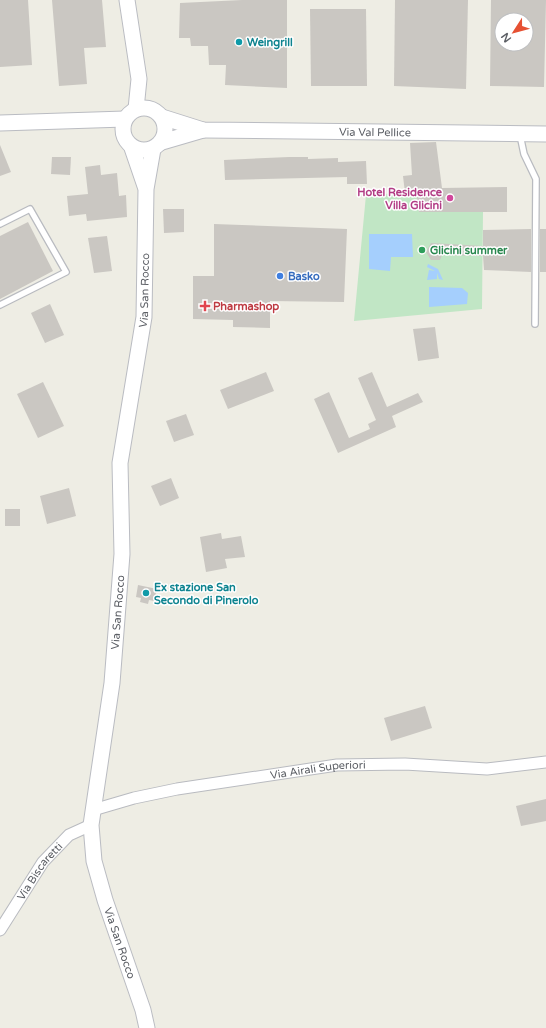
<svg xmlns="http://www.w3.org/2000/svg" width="546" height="1028" font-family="'Varela Round',sans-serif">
<rect width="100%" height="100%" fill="#eeede4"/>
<polygon fill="#c1e6c5" points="416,192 419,212 483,212 482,309 354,321 366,195"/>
<g fill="#a5cffd">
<polygon points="369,234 412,234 413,257 391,257 390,271 369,269"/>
<polygon points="428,264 438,269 443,280 439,279 437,273 437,279 427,280 429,270 435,271 427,267"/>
<polygon points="429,287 462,288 468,293 467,304 429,307"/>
</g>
<g fill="#cac7c2" fill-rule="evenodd">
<polygon points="0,0 28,0 32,65 0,67"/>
<polygon points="52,0 102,0 106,47 84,48 87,84 59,86"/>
<polygon points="242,0 287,0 287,88 225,85 226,65 209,65 208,46 191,46 190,38 179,38 180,3"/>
<polygon points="395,0 468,0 466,89 394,86"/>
<path d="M 491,0 L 546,0 L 544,87 L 490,86 ZM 502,20 L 526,20 L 526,44 L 502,44 Z"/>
<polygon points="310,9 366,9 367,86 311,86"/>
<polygon points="436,142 442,188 507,187 507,212 419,212 416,192 405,193 403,176 412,175 410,143"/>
<polygon points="0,145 11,172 0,176"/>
<polygon points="52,157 71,157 70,175 51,174"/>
<polygon points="289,157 308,157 308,159 338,158 338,162 366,161 367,184 347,184 347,177 225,180 224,160"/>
<polygon points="100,165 101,175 117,173 119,196 126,195 127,217 87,221 86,214 69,216 67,196 88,194 85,167"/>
<polygon points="163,209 184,209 184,232 164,233"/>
<polygon points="28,222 53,271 0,299 0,236"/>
<polygon points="214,224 347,229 344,302 270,301 270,328 233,327 233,320 193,319 193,276 214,276"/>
<polygon points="531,229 531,272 484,270 483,256 442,255 440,260 431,260 426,252 431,243 483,246 483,230"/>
<rect x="540" y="229" width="6" height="43"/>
<polygon points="107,236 112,271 94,273 88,238"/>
<polygon points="50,304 64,335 45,343 31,313"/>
<polygon points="435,327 439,358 418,361 413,329"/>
<polygon points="266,372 274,391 228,409 220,390"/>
<polygon points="372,372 387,407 418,393 423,402 392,416 396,427 338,453 314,399 329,392 349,438 370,429 368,424 376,420 358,378"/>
<polygon points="43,382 64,426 38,438 17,394"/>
<polygon points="186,414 194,435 174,442 166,421"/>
<polygon points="171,478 179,498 160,506 151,486"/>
<polygon points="69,488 76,516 47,524 40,496"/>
<rect x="5" y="509" width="15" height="17"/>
<polygon points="221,533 222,539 241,536 245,557 225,559 227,568 206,572 200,537"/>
<polygon points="138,585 157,589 154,601 149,600 148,604 140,602 141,598 136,597"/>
<polygon points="425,706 432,728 391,741 384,718"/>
<polygon points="546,799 546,821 521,826 516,806"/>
</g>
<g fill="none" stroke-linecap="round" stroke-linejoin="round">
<g stroke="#b9bbc0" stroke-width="8">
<g id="lane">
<polyline points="520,135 524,154 536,179 535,324"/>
<polyline points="0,224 30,209 66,272 0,305"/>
</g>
</g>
<g stroke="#b9bbc0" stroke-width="13">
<g id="street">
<path id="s1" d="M 93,810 L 134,798 L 177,789 L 337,765 L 405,764 L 487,769 L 546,762"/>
<path id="s2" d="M 0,930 L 43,862 L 69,835 L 91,825"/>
</g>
</g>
<g stroke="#babcc2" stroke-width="17">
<g id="secondary">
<polyline points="127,0 139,79 136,109"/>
<circle cx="144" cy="129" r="21"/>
<path id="s3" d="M 162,117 L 203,130 L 546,134"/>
<polyline points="0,123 125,119"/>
<polyline points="162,142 203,130"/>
<polyline points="132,148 145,186"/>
<path id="s4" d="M 147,1028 L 143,1010 L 105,900 L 94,861 L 91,825 L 112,683 L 122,554 L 120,463 L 144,317 L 146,189 L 153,149"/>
</g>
</g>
<use href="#lane" stroke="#fff" stroke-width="5.5"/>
<use href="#street" stroke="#fff" stroke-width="11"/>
<use href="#secondary" stroke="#fff" stroke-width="15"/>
</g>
<g fill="#0f9aa8" stroke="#fff" stroke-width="1.5">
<circle cx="239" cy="42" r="4"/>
<circle cx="146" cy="593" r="4"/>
</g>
<circle fill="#d1479c" stroke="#fff" stroke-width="1.5" cx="450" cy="198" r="4"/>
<circle fill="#2e9e5b" stroke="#fff" stroke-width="1.5" cx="422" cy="250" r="4"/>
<circle fill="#3f7fe0" stroke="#fff" stroke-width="1.5" cx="280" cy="276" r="4"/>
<path fill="#e0444e" stroke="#fff" stroke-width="1.5" d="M203 300h4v4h4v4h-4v4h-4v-4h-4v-4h4z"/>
<g text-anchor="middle" stroke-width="3" stroke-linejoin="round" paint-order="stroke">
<g font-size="11" font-weight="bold" fill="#0d838f" stroke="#fff" text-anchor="start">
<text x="247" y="46">Weingrill</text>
<text x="154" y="591">Ex stazione San<tspan x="154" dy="13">Secondo di Pinerolo</tspan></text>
</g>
<g font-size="11" fill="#5c5f65" stroke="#fff">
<text dy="4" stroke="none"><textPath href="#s3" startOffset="215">Via Val Pellice</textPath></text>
<text dy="4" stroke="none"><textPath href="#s4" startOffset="750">Via San Rocco</textPath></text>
<text dy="4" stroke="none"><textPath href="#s4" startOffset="426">Via San Rocco</textPath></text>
<text dy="4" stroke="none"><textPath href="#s1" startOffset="229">Via Airali Superiori</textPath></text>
<text dy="4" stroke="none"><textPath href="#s2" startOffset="71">Via Biscaretti</textPath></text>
<text transform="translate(120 943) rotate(71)" y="4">Via San Rocco</text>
</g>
<g font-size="11" font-weight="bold" fill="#b23c85" stroke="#fff" text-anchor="end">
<text x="442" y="196">Hotel Residence<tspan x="442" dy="13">Villa Glicini</tspan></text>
</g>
<g font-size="11" font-weight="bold" fill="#27864d" stroke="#fff" text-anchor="start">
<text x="430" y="254">Glicini summer</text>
</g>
<g font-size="11" font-weight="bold" fill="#366cbe" stroke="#fff" text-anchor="start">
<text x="288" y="280">Basko</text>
</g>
<g font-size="11" font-weight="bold" fill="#be3a42" stroke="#fff" text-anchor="start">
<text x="213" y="310">Pharmashop</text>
</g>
</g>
<g transform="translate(514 32) rotate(234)"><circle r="19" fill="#ffffff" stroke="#bebfc1"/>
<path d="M0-3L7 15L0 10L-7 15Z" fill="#e65133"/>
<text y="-6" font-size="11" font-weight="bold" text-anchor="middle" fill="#5c5f65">N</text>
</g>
</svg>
